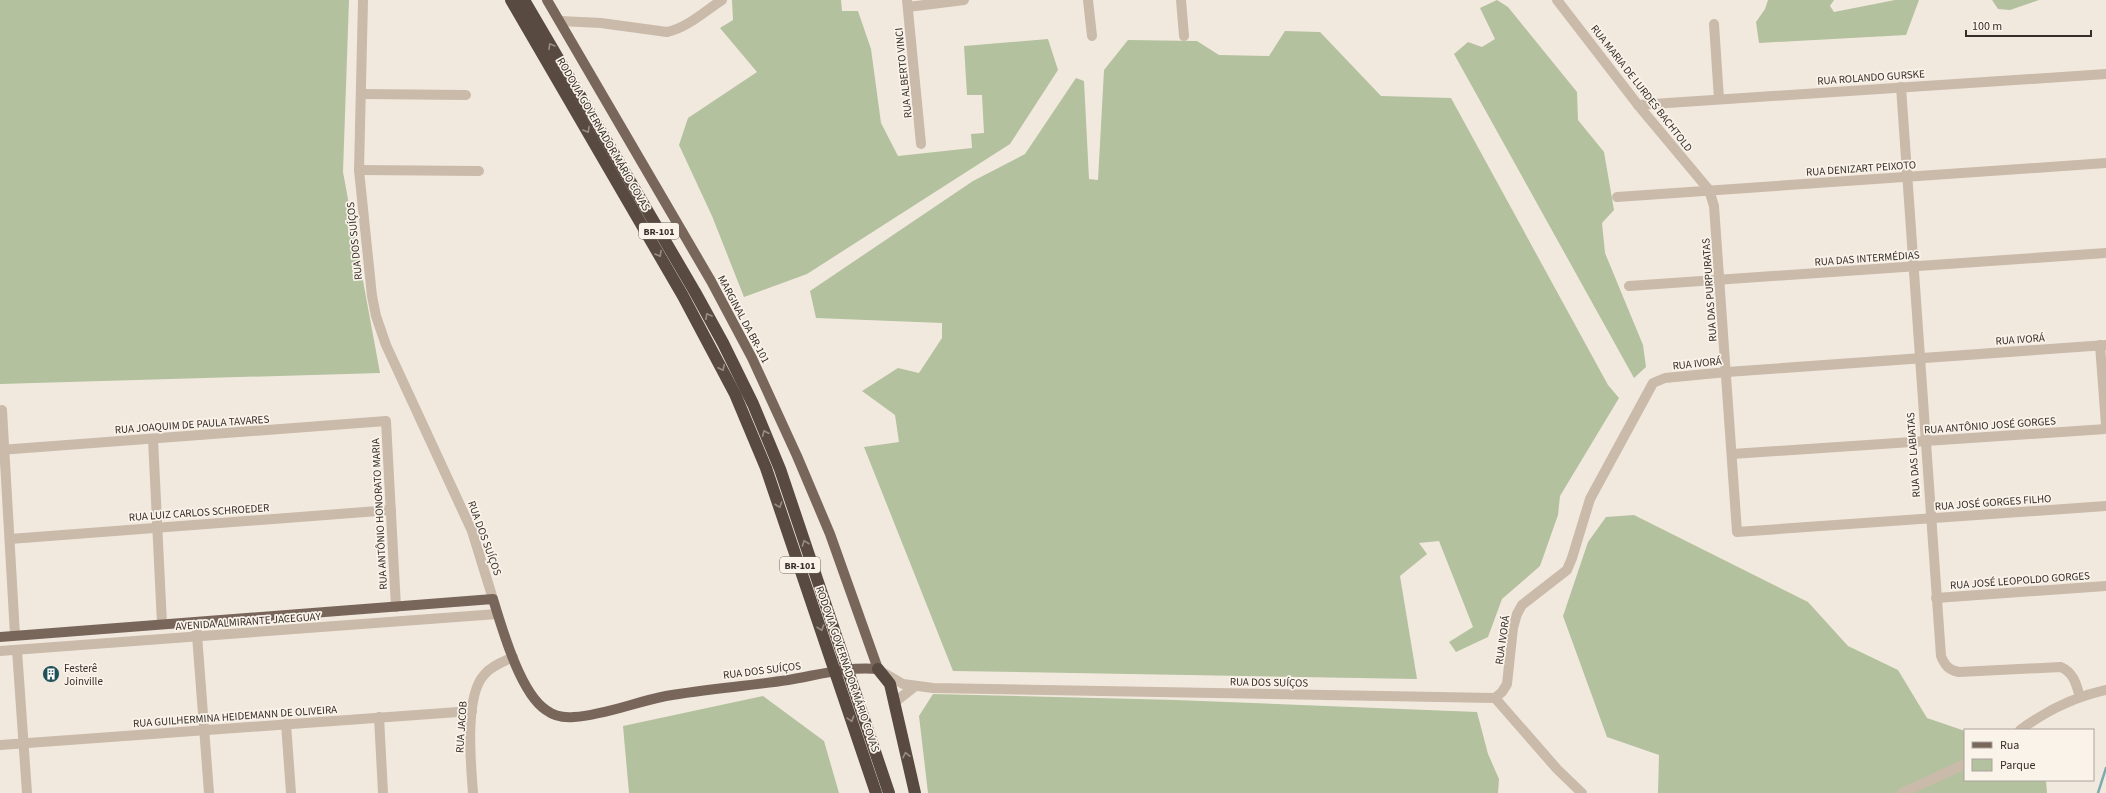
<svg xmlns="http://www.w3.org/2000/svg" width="2106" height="793" font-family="'Source Sans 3',sans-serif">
<rect width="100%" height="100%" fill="#f2e9de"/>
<g fill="#b3c19e">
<polygon points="0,0 349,0 343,172 380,373 0,384"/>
<polygon points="732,0 841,0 842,11 858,11 871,49 881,123 898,156 972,148 971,134 984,133 982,95 967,95 964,46 1048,39 1058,70 1010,144 807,274 744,297 712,216 679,145 688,118 757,72 720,28 733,20"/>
<polygon points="1497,0 1508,7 1577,92 1578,120 1604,152 1614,210 1602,223 1605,253 1643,345 1646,367 1634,378 1454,54 1468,42 1482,47 1495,39 1480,8"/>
<polygon points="1768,0 1834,0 1830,6 1834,12 1895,0 1919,0 1906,35 1759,43 1756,22 1765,9"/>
<polygon points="1992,0 2039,0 2010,10 1998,9"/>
<polygon points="1285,31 1320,32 1381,96 1451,98 1608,385 1619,398 1560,496 1558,515 1540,566 1502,599 1488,637 1456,652 1449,642 1473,627 1439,541 1419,543 1427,554 1400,576 1417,679 953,671 864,447 899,442 895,415 862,391 898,368 919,373 942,338 942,323 816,318 810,291 973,181 1025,154 1076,78 1084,81 1089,179 1098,180 1104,70 1128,40 1197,41 1219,55 1269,56"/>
<polygon points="1634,515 1808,602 1848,646 1898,670 1927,718 1965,731 1965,780 2046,780 2047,793 1658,793 1659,755 1607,737 1563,616 1588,542 1606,517"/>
<polygon points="933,694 1176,700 1477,712 1488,754 1499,779 1498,793 928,793 919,716"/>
<polygon points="763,696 824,741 839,793 629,793 623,726"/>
</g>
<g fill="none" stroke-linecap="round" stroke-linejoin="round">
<polyline stroke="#7daaae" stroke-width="2.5" points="2098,793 2106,768"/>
<g stroke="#cabaaa" stroke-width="10">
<polyline points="363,0 359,170 372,296 376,316 386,345 472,531 493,599"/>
<polyline points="907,0 921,144"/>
<polyline points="1088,0 1092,36"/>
<polyline points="1181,0 1184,36"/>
<polyline points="1557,0 1638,105 1709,190 1714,206 1737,532 2106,506"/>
<polyline points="908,7 964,0"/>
<path d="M 560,21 L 601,23 L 667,32 C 687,28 705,11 722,0"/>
<polyline points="1714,24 1719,99"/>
<path d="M 1901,87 L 1941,656 C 1945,666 1949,670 1959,672 L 2061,667 C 2074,673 2076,684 2080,697"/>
<polyline points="362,94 466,95"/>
<polyline points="1638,105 2106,74"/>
<polyline points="359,170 479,171"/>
<polyline points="1617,197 2106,163"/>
<polyline points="1629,286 2106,253"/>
<polyline points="2100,345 2106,425"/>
<polyline points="2,410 15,635"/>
<polyline points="153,439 162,624"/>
<polyline points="0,450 386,421 396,607"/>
<polyline points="1732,454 2106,429"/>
<polyline points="10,539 391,510"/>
<polyline points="1936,598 2106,586"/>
<polyline points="196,622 209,793"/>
<polyline points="17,650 27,793"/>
<polyline points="0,651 497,614"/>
<polyline points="884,673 903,684 933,688 1495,698 1557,769 1582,793"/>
<polyline points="1495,698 1502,692 1507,684 1513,628 1517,614 1522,605 1567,570 1572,558 1590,499 1653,383 1665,378 1727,372 2106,345"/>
<polyline points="895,702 914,687"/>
<polyline points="379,717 383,793"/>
<polyline points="286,724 291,793"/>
<path d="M 2020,730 C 2046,711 2074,697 2106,690"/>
<polyline points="0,745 472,711"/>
<path d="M 473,793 C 471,765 464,697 484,675 C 491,666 503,662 513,657"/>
<polyline points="1902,793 1965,764"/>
</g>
<path stroke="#79665b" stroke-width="10" d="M 0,637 L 493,599 C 502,628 520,693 546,710 C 554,716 564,718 574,717 C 605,715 635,702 666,696 C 706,689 748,686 788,680 C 818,675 848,666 878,669 L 830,534 L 797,456 L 752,358 L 711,281 L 547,0"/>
<g stroke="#584941" stroke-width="12">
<polyline points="511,0 683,296 735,394 766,468 876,793"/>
<polyline points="524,0 695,292 723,343 753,404 780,469 889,793"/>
<polyline points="878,669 890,684 915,793"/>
</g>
</g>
<defs><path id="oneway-chevron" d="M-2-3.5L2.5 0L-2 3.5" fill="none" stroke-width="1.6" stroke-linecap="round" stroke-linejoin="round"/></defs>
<g stroke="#988d85">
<use href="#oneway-chevron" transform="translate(551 46) rotate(-120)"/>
<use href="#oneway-chevron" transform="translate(587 130) rotate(60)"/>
<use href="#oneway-chevron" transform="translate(659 254) rotate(60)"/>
<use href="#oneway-chevron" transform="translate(708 316) rotate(-119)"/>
<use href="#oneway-chevron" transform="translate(722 368) rotate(64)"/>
<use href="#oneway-chevron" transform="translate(765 433) rotate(-113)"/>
<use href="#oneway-chevron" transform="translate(779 505) rotate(71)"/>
<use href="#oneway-chevron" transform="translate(805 543) rotate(-109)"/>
<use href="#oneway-chevron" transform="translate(821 628) rotate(71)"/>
<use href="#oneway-chevron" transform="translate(851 719) rotate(72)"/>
<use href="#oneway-chevron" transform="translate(906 755) rotate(-102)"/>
</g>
<defs>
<g id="building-disc" transform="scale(0.9)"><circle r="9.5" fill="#205158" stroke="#f9f3ea"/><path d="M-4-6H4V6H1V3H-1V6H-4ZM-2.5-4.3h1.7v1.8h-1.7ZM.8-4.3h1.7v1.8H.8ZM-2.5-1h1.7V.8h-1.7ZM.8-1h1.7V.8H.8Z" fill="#fff"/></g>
</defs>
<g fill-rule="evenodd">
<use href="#building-disc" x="51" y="674"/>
</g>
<g text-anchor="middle" stroke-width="3.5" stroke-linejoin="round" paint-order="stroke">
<g fill="#f9f3ea" stroke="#716963" stroke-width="1">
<rect x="639" y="223" width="40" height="16" rx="3"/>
<rect x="780" y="557" width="40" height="16" rx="3"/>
</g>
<g font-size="10" font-weight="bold" fill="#372e29">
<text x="659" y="235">BR-101</text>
<text x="800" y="569">BR-101</text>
</g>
<g font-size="11" fill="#372e29" stroke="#f9f3ea">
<text transform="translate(903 73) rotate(-96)" y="4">RUA ALBERTO VINCI</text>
<text transform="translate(1871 77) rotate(-4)" y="4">RUA ROLANDO GURSKE</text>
<text transform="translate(1642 88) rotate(52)" y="4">RUA MARIA DE LURDES BACHTOLD</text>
<text transform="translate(604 134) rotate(60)" y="4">RODOVIA GOVERNADOR MÁRIO COVAS</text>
<text transform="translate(1861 168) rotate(-4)" y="4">RUA DENIZART PEIXOTO</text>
<text transform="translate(354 241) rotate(-96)" y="4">RUA DOS SUÍÇOS</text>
<text transform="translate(1867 258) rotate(-4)" y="4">RUA DAS INTERMÉDIAS</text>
<text transform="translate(1709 290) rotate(-94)" y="4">RUA DAS PURPURATAS</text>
<text transform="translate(744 319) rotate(62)" y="4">MARGINAL DA BR-101</text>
<text transform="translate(2020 339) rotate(-4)" y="4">RUA IVORÁ</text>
<text transform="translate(1697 363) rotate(-6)" y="4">RUA IVORÁ</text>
<text transform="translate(192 424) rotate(-4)" y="4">RUA JOAQUIM DE PAULA TAVARES</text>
<text transform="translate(1990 425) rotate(-4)" y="4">RUA ANTÔNIO JOSÉ GORGES</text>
<text transform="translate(1913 455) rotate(-94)" y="4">RUA DAS LABIATAS</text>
<text transform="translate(1993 502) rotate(-4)" y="4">RUA JOSÉ GORGES FILHO</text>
<text transform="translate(199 512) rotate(-4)" y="4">RUA LUIZ CARLOS SCHROEDER</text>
<text transform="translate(379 514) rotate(-93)" y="4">RUA ANTÔNIO HONORATO MARIA</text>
<text transform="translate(485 538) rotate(70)" y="4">RUA DOS SUÍÇOS</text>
<text transform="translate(2020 580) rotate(-4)" y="4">RUA JOSÉ LEOPOLDO GORGES</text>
<text transform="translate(248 621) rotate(-4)" y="4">AVENIDA ALMIRANTE JACEGUAY</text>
<text transform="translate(1502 640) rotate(-82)" y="4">RUA IVORÁ</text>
<text transform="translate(848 669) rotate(71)" y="4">RODOVIA GOVERNADOR MÁRIO COVAS</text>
<text transform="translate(762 670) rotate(-7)" y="4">RUA DOS SUÍÇOS</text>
<text transform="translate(1269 682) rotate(1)" y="4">RUA DOS SUÍÇOS</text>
<text transform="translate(235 716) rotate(-4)" y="4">RUA GUILHERMINA HEIDEMANN DE OLIVEIRA</text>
<text transform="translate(461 727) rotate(-86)" y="4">RUA JACOB</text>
</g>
<g font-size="11" fill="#372e29" stroke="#f9f3ea" text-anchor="start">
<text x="64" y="672">Festerê<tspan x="64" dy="13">Joinville</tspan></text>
</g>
</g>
<rect x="1964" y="729" width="130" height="52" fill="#f9f3ea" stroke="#aba49d"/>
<rect x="1972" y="742" width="20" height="6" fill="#79665b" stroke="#aba49d"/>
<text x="2000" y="749" font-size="12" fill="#372e29">Rua</text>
<rect x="1972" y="759" width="20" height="12" fill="#b3c19e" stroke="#aba49d"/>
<text x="2000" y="769" font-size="12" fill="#372e29">Parque</text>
<path d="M1966 30v6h125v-6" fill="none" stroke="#372e29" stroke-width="2"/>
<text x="1972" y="30" font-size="12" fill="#372e29" stroke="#f9f3ea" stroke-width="3" paint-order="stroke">100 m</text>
</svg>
